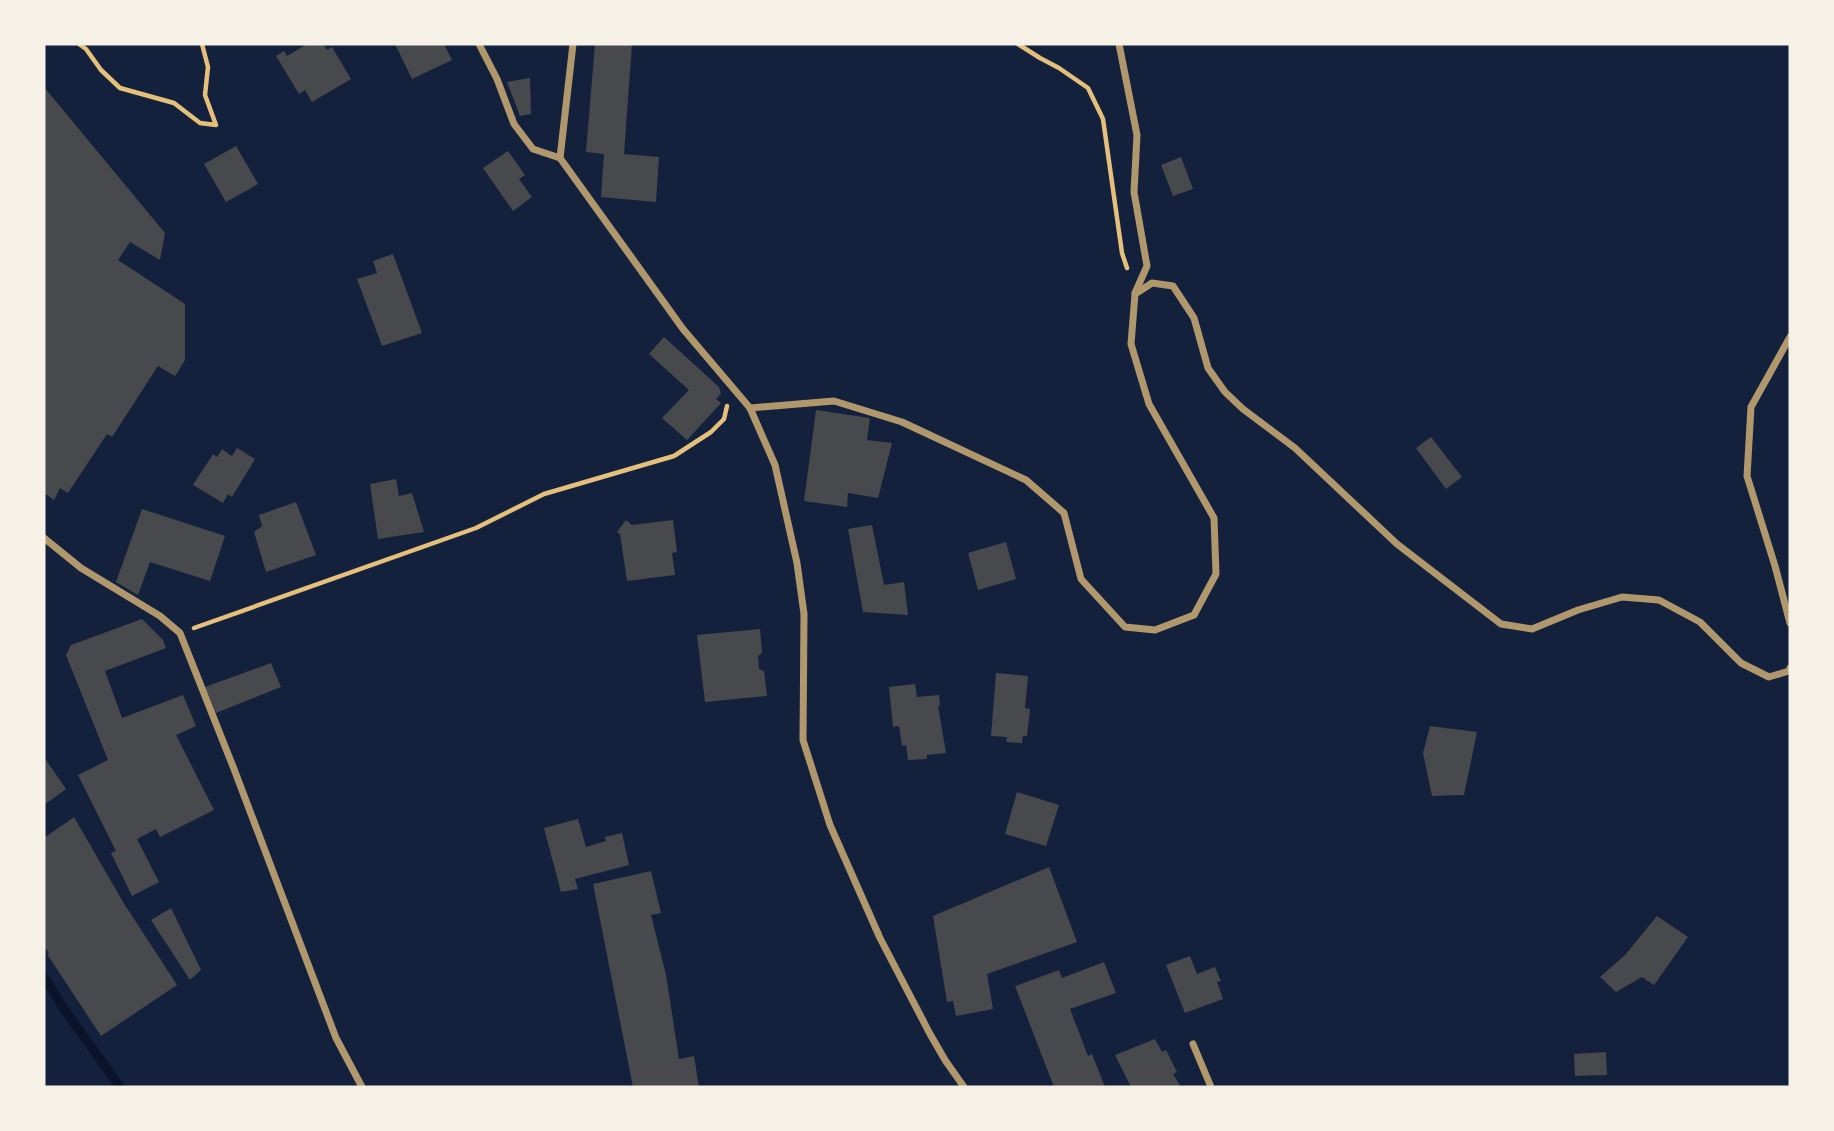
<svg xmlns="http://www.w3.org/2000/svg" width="1834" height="1131" font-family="Roboto,sans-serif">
<rect width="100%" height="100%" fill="#14213d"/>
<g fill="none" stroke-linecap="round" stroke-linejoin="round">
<polyline stroke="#0b132b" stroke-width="9" points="44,977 66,1012 120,1087"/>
</g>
<g fill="#48494c">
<polygon points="307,44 323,44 327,50 332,47 351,79 312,102 305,90 299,94 276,56 284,51 287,56"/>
<polygon points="395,44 444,44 452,60 412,79"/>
<polygon points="595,44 632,44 624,154 659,157 656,202 601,197 604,154 586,152"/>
<polygon points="530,78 531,114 520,116 507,82"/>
<polygon points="44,87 165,233 160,260 130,242 118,260 185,304 185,360 175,376 158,366 112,437 107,434 68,493 60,488 54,500 44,493"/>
<polygon points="236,146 258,184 226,202 204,164"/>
<polygon points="508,151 525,175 519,179 532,197 513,211 483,168"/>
<polygon points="1181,157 1193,189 1173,196 1161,165"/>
<polygon points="393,254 422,333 382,346 357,279 377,273 373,261"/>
<polygon points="664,337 719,387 721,394 716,399 721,403 687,440 662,418 689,390 649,354"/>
<polygon points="816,410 870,418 867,440 892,443 878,498 848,493 847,507 804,501"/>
<polygon points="1431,437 1462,477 1446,489 1416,448"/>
<polygon points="237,448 255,459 232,497 228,494 223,503 193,485 213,454 217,457 222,449 232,456"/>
<polygon points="396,479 399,496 412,493 424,532 378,539 370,484"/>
<polygon points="296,502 316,555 266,572 254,532 262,526 259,515"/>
<polygon points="142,509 225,536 210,581 150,562 138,595 116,582"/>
<polygon points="626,520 632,525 673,520 677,552 672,553 675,575 627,581 620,534 617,532"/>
<polygon points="872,525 884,585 904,582 908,615 863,612 848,529"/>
<polygon points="1006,542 1016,579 978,590 968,553"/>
<polygon points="142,619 163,640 166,648 105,671 122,718 183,695 196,726 176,735 214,810 160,837 156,829 137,839 159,882 132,896 111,853 116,851 78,775 108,760 66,655 71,645"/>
<polygon points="760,629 762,653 758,656 759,669 764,671 767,696 705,702 697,635"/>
<polygon points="271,663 281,687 216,713 205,687"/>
<polygon points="996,673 1028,676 1025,708 1030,709 1027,736 1023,736 1022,743 1006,742 1007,737 991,736"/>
<polygon points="915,684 917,697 939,695 940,706 938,706 946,753 927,755 927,759 908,760 906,745 902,746 899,726 893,727 889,687"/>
<polygon points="1430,726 1477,732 1464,795 1432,796 1423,753"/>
<polygon points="44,757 66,789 44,805"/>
<polygon points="1017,792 1059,805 1046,846 1005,834"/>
<polygon points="74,817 123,902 177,985 101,1036 47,954 49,953 44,946 44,838"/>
<polygon points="578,819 586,847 606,841 605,837 622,833 629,865 575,879 578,889 561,892 544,828"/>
<polygon points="1049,867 1077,942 987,974 993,1009 956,1016 953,1001 947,1002 933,916"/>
<polygon points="651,871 661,913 651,915 666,975 679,1059 694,1056 699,1087 633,1087 593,884"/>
<polygon points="171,908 201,970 190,980 151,920"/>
<polygon points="1657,916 1688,937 1654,985 1642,977 1616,992 1600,977 1625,955"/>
<polygon points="1190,956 1197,974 1215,967 1221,981 1217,982 1223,999 1185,1013 1166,965"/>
<polygon points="1104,962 1116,993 1070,1009 1088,1056 1092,1054 1105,1087 1054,1087 1015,986 1059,970 1062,978"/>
<polygon points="1155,1039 1162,1052 1166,1050 1177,1072 1173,1074 1181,1087 1131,1087 1115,1055"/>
<polygon points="1606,1052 1607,1075 1575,1076 1574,1054"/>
</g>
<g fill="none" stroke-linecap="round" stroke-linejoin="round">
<g stroke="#e5c07b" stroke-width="4.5">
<polyline points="79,44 86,49 101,70 120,88 174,103 200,123 216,125 205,95 208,67 202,44"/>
<polyline points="1018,44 1040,58 1059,68 1088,88 1103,119 1122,253 1127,268"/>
<polyline points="194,628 476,528 544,494 674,456 711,432 724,419 727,406"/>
</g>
<g stroke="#b1986c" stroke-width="7">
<polyline points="479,44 497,79 514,124 533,149 560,158 683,329 750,408 775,465 797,563 804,614 803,740 830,825 880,938 930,1034 945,1060 964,1087"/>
<polyline points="1119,44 1137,135 1134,192 1147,266 1135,293"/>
<polyline points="560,158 573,44"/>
<polyline points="1790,337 1751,407 1747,476 1775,566 1790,623"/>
<polyline points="750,408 834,401 902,422 1026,480 1064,513 1081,579 1125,627 1155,630 1194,615 1216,574 1214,518 1149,404 1131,344 1135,294 1152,283 1173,286 1194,318 1208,368 1225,392 1243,409 1295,448 1397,544 1501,624 1532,629 1578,610 1622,597 1659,600 1700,622 1741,663 1769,677 1789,671 1790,668"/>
<polyline points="44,538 81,568 160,616 180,633 234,769 336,1038 362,1087"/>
<polyline points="1193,1044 1211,1087"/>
</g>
</g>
<rect width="1834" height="1131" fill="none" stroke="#f6f1e7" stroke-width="91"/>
</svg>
